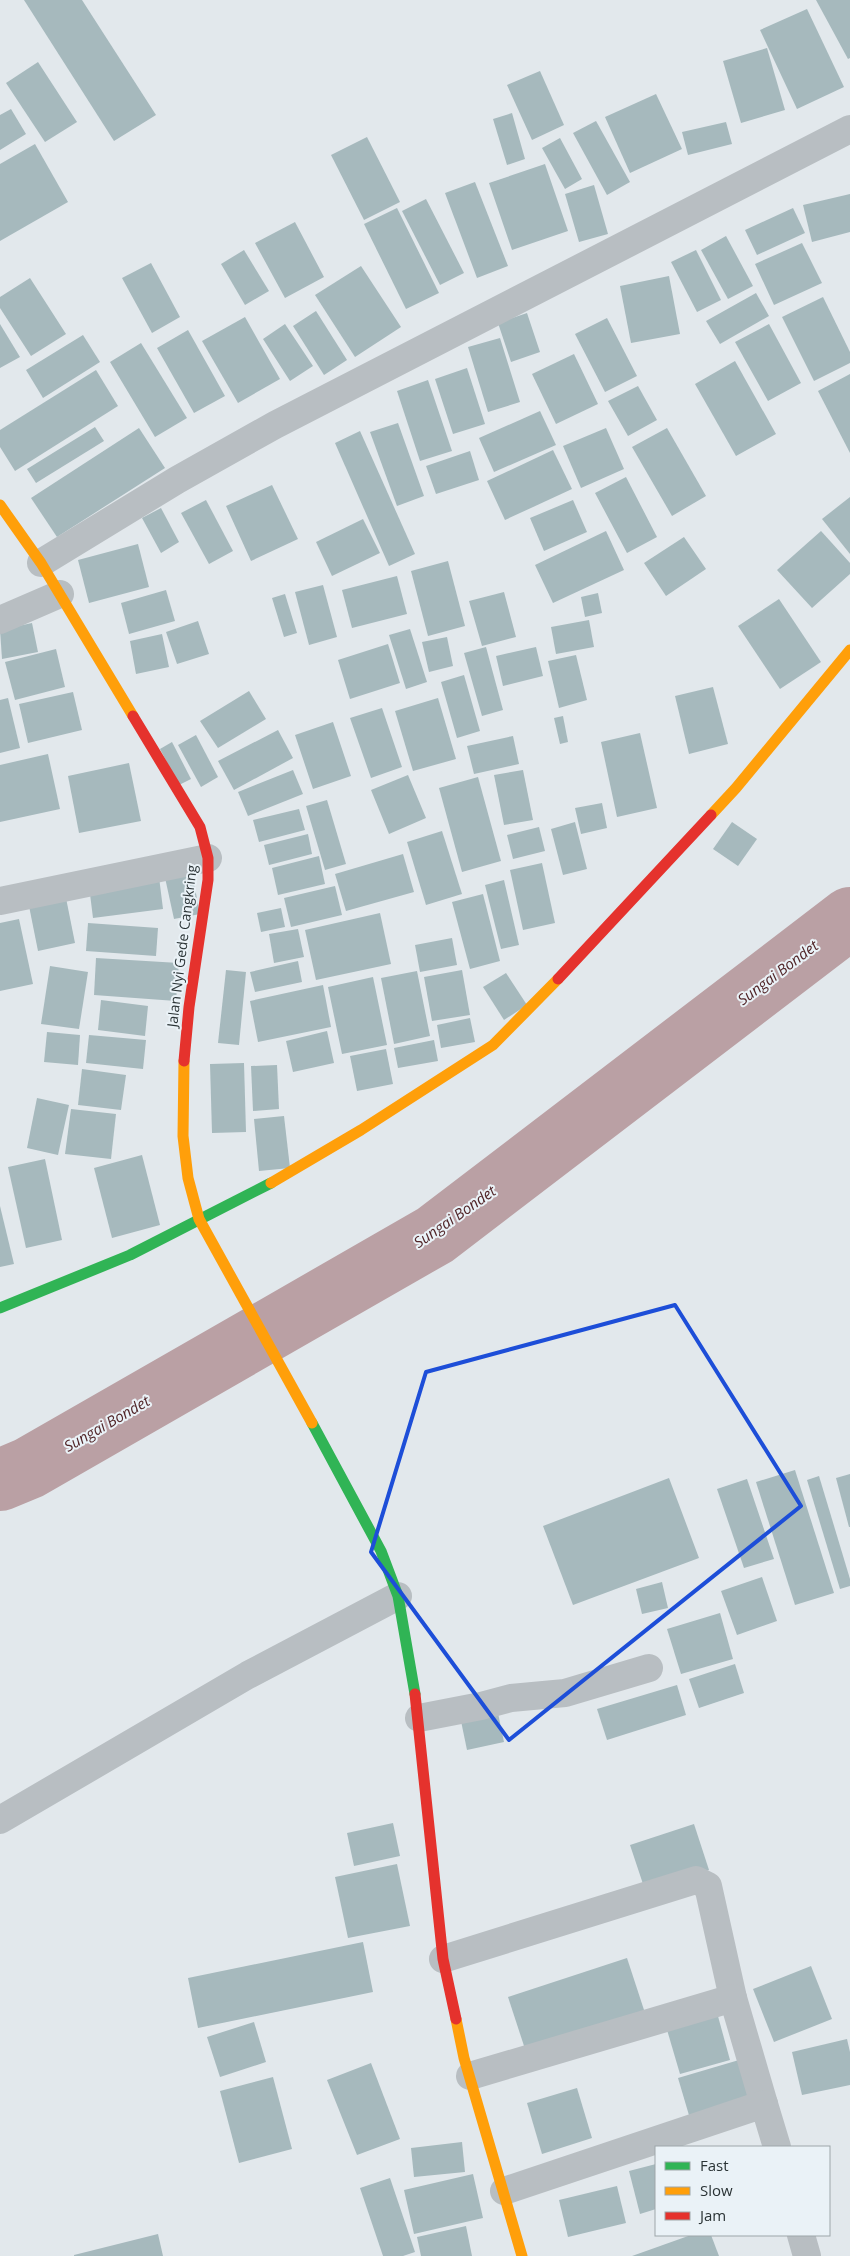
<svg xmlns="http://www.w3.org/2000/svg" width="850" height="2256" font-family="'Open Sans',sans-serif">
<rect width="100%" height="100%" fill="#e2e8ec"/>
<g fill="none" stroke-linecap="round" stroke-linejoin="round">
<polyline stroke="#baa0a4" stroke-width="62" points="0,1480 29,1468 435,1235 850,918"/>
</g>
<g fill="#a6b9bd">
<polygon points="24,0 82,0 156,115 114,141"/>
<polygon points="816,0 850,0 850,58 848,59"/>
<polygon points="807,9 844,87 797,109 760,30"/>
<polygon points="767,48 785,110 741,123 723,61"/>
<polygon points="38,62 77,122 45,142 6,83"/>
<polygon points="540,71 564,125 532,140 507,85"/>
<polygon points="656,94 682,149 630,173 605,117"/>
<polygon points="11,109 26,134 0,150 0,115"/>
<polygon points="512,113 525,159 507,165 493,119"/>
<polygon points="596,121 630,182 607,195 573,133"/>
<polygon points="726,122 732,144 688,155 682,132"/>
<polygon points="367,137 400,202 364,220 331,155"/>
<polygon points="560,138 582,179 565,189 542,148"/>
<polygon points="35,144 68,202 0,241 0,164"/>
<polygon points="545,164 568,231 512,250 489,183"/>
<polygon points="475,182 508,266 477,278 445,193"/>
<polygon points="594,185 608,234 579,242 565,194"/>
<polygon points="850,194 850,232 812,242 803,205"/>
<polygon points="426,199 464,273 440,285 402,211"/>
<polygon points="397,208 439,293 406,309 364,224"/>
<polygon points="793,208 805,233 757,255 745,230"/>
<polygon points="295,222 324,277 285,298 255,243"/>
<polygon points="726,236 753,286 728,299 701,250"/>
<polygon points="802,243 822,283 774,305 755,264"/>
<polygon points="244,250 269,291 245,305 221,264"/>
<polygon points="696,250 721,300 697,312 671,262"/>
<polygon points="151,263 180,317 152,333 122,278"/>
<polygon points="361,266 401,327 355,357 315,295"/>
<polygon points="669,276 680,334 631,343 620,286"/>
<polygon points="30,278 66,334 31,356 0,308 0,297"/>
<polygon points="756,293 769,316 720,344 706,321"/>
<polygon points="823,297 850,352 850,363 814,381 782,317"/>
<polygon points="316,311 347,360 324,375 293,326"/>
<polygon points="527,313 540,352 511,362 498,323"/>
<polygon points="245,317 280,379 238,403 202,341"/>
<polygon points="607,318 637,376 605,392 575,334"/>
<polygon points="0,324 20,357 0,368"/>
<polygon points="285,324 313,366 290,381 263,339"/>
<polygon points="769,324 801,383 768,401 735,342"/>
<polygon points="188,330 225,396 194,413 157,348"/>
<polygon points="83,335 100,362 43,398 26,370"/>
<polygon points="500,338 520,402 488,412 468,347"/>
<polygon points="141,343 187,418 155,437 110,362"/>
<polygon points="574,354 598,404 556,424 532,374"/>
<polygon points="735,361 776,434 736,456 695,384"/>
<polygon points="467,368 485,424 453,434 435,379"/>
<polygon points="96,370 118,406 15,471 0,447 0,430"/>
<polygon points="850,374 850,453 818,391"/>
<polygon points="428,380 452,451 420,461 397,391"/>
<polygon points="638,386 657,420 628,436 608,401"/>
<polygon points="540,411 556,445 494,472 479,438"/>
<polygon points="398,423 424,496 397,506 370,432"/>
<polygon points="95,427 104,441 36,483 27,469"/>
<polygon points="139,428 165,468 57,537 31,498"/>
<polygon points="606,428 624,469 581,488 563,446"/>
<polygon points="667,428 706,496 672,516 632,447"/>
<polygon points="360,431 415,554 389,566 335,443"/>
<polygon points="553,450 572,489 505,520 487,481"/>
<polygon points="470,451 479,480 436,494 426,466"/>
<polygon points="626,477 657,537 627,553 595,493"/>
<polygon points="272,485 298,539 251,561 226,506"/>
<polygon points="850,497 850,554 822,519"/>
<polygon points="206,500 233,551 209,564 181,513"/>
<polygon points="573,500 587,532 544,551 530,518"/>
<polygon points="161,508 179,542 161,553 142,518"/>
<polygon points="363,519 380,553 332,576 316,542"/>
<polygon points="606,531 624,570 553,603 535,565"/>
<polygon points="821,531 850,563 850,574 812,608 777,570"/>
<polygon points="684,537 706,569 666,596 644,563"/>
<polygon points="138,544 149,587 89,603 78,560"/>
<polygon points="448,561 465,626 428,636 411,571"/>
<polygon points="397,576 407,614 352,628 342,590"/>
<polygon points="323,585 337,637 309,645 295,592"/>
<polygon points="166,590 175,621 129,634 121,603"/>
<polygon points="504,592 516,637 482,646 469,601"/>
<polygon points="598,593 602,613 585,617 581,597"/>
<polygon points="285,594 297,633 284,637 272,598"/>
<polygon points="779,599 821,662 780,689 738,626"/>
<polygon points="589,620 594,647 556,654 551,627"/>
<polygon points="198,621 209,654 177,664 166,632"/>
<polygon points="32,623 38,652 2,659 0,630"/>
<polygon points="410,629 427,682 406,689 389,635"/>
<polygon points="162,634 169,667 136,674 130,641"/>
<polygon points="447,637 453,666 429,672 422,642"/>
<polygon points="388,644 400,683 350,699 338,660"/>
<polygon points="486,647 503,710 482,716 464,653"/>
<polygon points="536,647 543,676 503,686 496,656"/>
<polygon points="56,649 65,687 15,700 5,662"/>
<polygon points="576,655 587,700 559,708 548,661"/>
<polygon points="464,675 480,731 457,738 441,682"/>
<polygon points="713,687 728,744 689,754 675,696"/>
<polygon points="249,691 266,719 218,748 200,721"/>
<polygon points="73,692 82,730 28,743 19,704"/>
<polygon points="8,698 20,748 0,753 0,700"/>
<polygon points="438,698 456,759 413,771 395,711"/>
<polygon points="382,708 402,767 371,778 350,718"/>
<polygon points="563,716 568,742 560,744 554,718"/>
<polygon points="333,722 351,776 313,789 295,735"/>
<polygon points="278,730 293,758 234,790 218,761"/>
<polygon points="640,733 657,808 617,817 601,742"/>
<polygon points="196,735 218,777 201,787 178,745"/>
<polygon points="513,736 519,764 474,774 467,746"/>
<polygon points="172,742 191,779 179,785 160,749"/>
<polygon points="48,754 60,809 0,822 0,765"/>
<polygon points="129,763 141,821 79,833 68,776"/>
<polygon points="293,770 303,794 248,816 238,792"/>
<polygon points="523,770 533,820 504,825 494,775"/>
<polygon points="408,775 426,818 389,834 371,790"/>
<polygon points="478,777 501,861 462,872 439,788"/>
<polygon points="327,800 346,864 325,870 306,806"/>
<polygon points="602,803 607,828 581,834 575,808"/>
<polygon points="299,809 305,830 259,842 253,820"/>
<polygon points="575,822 587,869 563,875 551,829"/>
<polygon points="732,822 757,839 738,866 713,849"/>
<polygon points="539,827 545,851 513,859 507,835"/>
<polygon points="442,831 462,894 426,905 407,842"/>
<polygon points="308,834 312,854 269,865 264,845"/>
<polygon points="403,854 414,892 346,911 335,874"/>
<polygon points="319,856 325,884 278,895 272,868"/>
<polygon points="542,863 555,923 523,930 510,870"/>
<polygon points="191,868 200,914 174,919 164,873"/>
<polygon points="159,877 163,909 93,918 89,886"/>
<polygon points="504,880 519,945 501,949 485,885"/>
<polygon points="335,886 342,915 291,927 284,898"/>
<polygon points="65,893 75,943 38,951 28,901"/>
<polygon points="483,894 500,961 470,969 452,902"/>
<polygon points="281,908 285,927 261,932 257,913"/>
<polygon points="380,913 391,964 316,980 305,930"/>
<polygon points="19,919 33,984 0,991 0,923"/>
<polygon points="88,923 158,928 156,956 86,951"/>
<polygon points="298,929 304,957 274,963 269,934"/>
<polygon points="452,938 457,965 420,972 415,945"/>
<polygon points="96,958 179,963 176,1001 94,995"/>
<polygon points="298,961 302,982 255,992 250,972"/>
<polygon points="50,966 88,972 79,1029 41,1024"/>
<polygon points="226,970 246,972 239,1045 218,1043"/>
<polygon points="462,970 470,1015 432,1021 424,977"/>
<polygon points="417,971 430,1036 394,1044 381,978"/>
<polygon points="506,973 527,1005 504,1020 483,987"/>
<polygon points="373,977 387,1045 342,1054 328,987"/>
<polygon points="323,985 331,1027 258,1042 250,1001"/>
<polygon points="101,1000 148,1006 145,1036 98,1030"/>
<polygon points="470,1018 475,1042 441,1048 437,1025"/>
<polygon points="327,1031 334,1063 293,1072 286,1041"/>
<polygon points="47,1032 80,1035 78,1065 44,1062"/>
<polygon points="89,1035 146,1040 143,1069 86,1063"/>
<polygon points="434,1040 438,1061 398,1068 394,1048"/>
<polygon points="386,1049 393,1084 357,1091 350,1056"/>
<polygon points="244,1063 246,1132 212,1133 210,1064"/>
<polygon points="277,1065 279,1109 253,1111 251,1066"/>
<polygon points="82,1069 126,1075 121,1110 78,1105"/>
<polygon points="37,1098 69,1105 58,1155 27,1148"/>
<polygon points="71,1109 116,1114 111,1159 65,1154"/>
<polygon points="284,1116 290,1168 259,1171 254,1119"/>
<polygon points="142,1155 160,1225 112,1238 94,1168"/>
<polygon points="45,1159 62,1240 26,1248 8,1167"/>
<polygon points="0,1206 14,1264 0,1267"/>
<polygon points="795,1470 834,1593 795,1605 756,1482"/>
<polygon points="850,1474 850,1527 849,1527 836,1478"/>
<polygon points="819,1476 850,1579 850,1586 840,1589 807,1480"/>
<polygon points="669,1478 699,1558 573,1605 543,1526"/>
<polygon points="747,1479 774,1559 744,1568 717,1489"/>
<polygon points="762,1577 777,1621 737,1635 721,1591"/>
<polygon points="662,1582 668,1608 642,1614 636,1589"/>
<polygon points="720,1613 733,1659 681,1674 667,1629"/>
<polygon points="735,1664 744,1693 699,1708 689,1679"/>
<polygon points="677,1685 686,1715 607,1740 597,1709"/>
<polygon points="498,1713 504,1742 467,1750 461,1721"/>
<polygon points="393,1823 400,1856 354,1866 347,1833"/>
<polygon points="694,1824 709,1870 645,1890 630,1845"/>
<polygon points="397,1864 410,1926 348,1938 335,1877"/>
<polygon points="363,1942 373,1992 198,2028 188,1978"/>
<polygon points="627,1958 645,2013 526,2052 508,1997"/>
<polygon points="811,1966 832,2019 774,2042 753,1989"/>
<polygon points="716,2009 730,2060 680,2074 665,2023"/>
<polygon points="254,2022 266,2062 220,2077 207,2037"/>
<polygon points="847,2039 850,2052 850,2085 802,2095 792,2052"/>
<polygon points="739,2060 752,2105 691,2122 678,2078"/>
<polygon points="371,2063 400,2139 357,2155 327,2080"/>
<polygon points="273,2077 292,2149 239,2163 220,2091"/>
<polygon points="577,2088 592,2138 542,2154 527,2103"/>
<polygon points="462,2142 465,2172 414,2177 411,2148"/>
<polygon points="656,2164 656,2209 640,2214 629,2171"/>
<polygon points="473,2174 483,2218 414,2234 404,2190"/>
<polygon points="390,2178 415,2252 403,2256 383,2256 360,2188"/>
<polygon points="617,2186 626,2223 568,2237 559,2200"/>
<polygon points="466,2226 472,2256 421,2256 417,2237"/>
<polygon points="158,2234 163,2256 74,2256 74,2255"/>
<polygon points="691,2235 711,2235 719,2256 632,2256"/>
</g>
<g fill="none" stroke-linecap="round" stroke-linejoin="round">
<g stroke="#b8bec2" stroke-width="28">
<polyline points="41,563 177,480 275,425 850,129"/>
<polyline points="0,620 60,594"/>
<polyline points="0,901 208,858"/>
<polyline points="419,1718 481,1706 511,1698 565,1693 649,1668"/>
<polyline points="0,1820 248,1675 398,1596"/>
<polyline points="443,1959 696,1880 708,1886 733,1998"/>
<polyline points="470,2076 733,1998 764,2104"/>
<polyline points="504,2191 764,2104 777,2147"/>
<polyline points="801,2235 807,2256"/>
</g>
<g stroke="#30b455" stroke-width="11">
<polyline points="0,1308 130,1255 271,1183"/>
<polyline points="312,1423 381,1551 398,1596 415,1694"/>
</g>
<g stroke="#ff9f0a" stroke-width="11">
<polyline points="0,505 41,563 133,716"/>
<polyline points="711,815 736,788 850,650"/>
<polyline points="184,1061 183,1136 188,1178 199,1219 312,1423"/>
<polyline points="271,1183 361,1130 493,1045 558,979"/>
<polyline points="456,2019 464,2058 522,2256"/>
</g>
<g stroke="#e5322d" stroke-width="11">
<polyline points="133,716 200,827 208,858 208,880 189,1007 184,1061"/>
<polyline points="558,979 711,815"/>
<polyline points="415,1694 443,1959 456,2019"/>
</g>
</g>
<path fill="none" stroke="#1d4ed8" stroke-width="4" stroke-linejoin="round" d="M 675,1305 L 801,1506 L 509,1740 L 371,1552 L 426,1372 Z"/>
<g text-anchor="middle" stroke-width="4" stroke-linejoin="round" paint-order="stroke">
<g font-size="14" fill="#2a3335" stroke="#eaf2f7">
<text transform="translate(182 946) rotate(-83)" y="5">Jalan Nyi Gede Cangkring</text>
</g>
<g font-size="15" font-style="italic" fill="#512528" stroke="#eaf2f7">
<text transform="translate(778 973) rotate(-37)" y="5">Sungai Bondet</text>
<text transform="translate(455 1217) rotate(-35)" y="5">Sungai Bondet</text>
<text transform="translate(107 1424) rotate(-30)" y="5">Sungai Bondet</text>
</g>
</g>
<rect x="655" y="2146" width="175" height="90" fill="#eaf2f7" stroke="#9da6a9"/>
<rect x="665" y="2162" width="25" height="8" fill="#30b455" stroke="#9da6a9"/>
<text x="700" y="2171" font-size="15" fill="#2a3335">Fast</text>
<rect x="665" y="2187" width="25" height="8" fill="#ff9f0a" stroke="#9da6a9"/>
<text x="700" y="2196" font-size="15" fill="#2a3335">Slow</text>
<rect x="665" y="2212" width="25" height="8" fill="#e5322d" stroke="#9da6a9"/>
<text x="700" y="2221" font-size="15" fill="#2a3335">Jam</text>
</svg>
